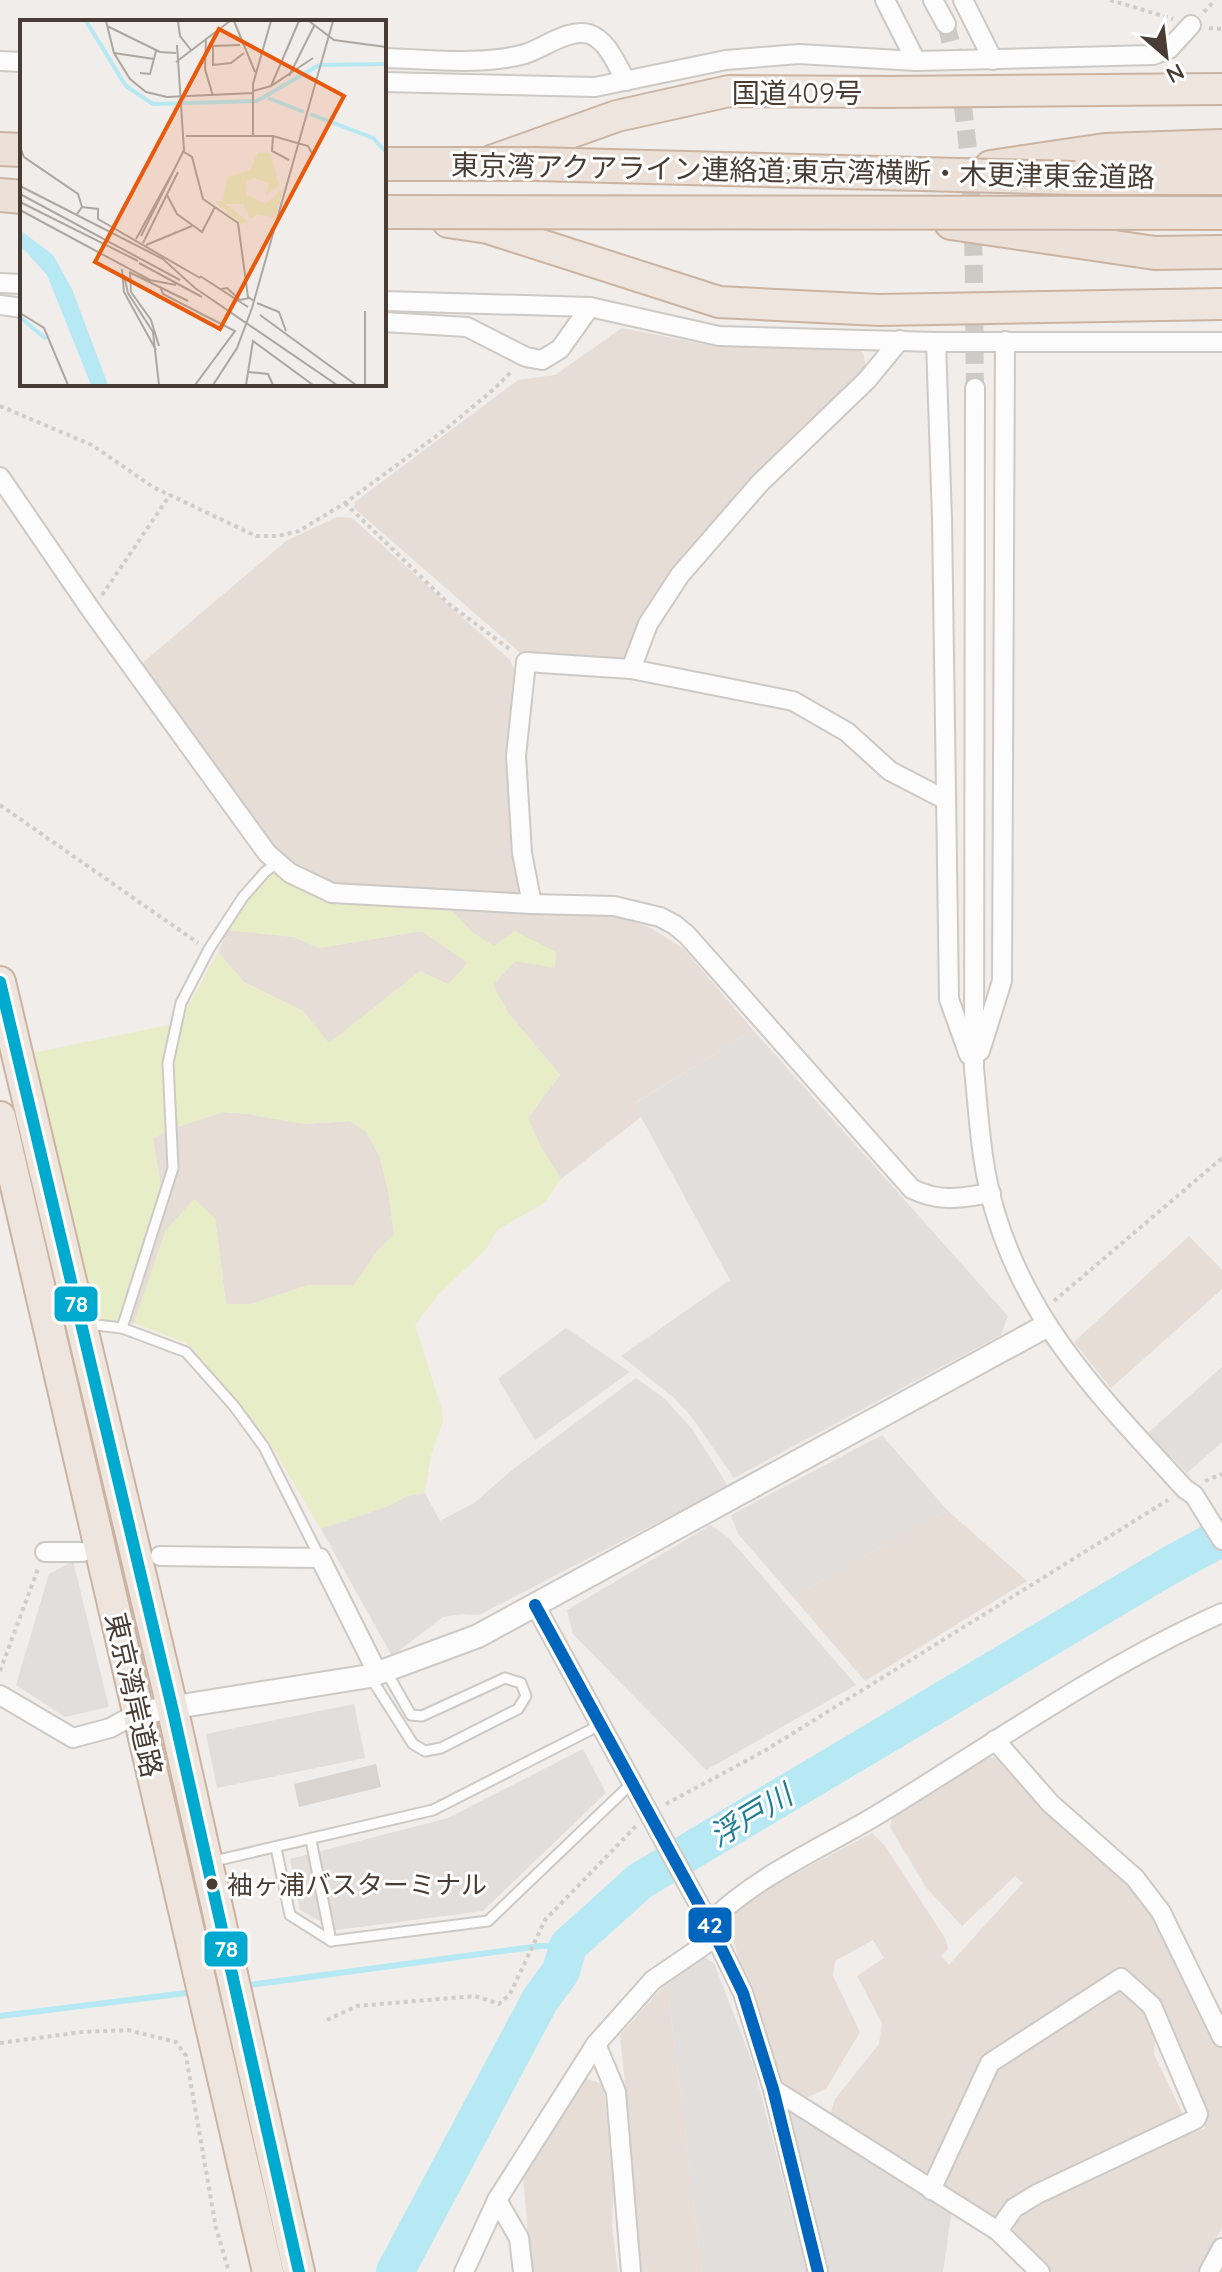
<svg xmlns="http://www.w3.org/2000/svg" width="1222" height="2272" font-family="Quicksand,'Noto Sans JP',sans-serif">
<rect width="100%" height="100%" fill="#f0edea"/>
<g fill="#e5ddd6">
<polygon points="622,328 713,346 838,344 859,348 864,356 866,369 754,485 626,663 526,658 354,508 355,502 518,380 555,375"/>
<polygon points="337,517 352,518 510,660 518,678 524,897 335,886 295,869 274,849 140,665 286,541"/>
<polygon points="449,908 588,912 617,916 651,928 684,949 753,1030 635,1103 641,1117 561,1179 541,1147 527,1118 560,1075 508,1013 493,985 515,961 472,932"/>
<polygon points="228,930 294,937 319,948 422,931 468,963 448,985 420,971 329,1044 303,1011 244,982 218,952"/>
<polygon points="223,1112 249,1114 305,1124 350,1121 366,1132 380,1157 388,1189 394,1235 379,1249 354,1285 309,1285 251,1304 226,1304 215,1218 166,1230 134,1323 118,1323 159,1202 161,1187 153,1138 174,1128"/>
<polygon points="1189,1236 1222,1270 1222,1289 1111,1388 1074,1342"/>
<polygon points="947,1510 1027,1581 865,1681 793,1597"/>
<polygon points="983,1757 998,1758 1100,1855 1131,1878 1162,1924 1222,2049 1222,2227 1200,2272 1052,2272 1013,2234 1015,2223 1029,2210 1098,2172 1205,2128 1204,2112 1129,1977 989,2060 929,2180 829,2118 835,2099 879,2044 882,2023 857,1976 884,1958 873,1940 835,1961 833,1976 860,2032 826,2089 803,2099 775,2087 725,1911 872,1833 885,1846 945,1938 948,1949 941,1956 949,1965 1023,1883 1015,1876 962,1926 925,1886 890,1827 892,1817"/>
<polygon points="667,1982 702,2272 639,2272 629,2124 620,2035"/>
<polygon points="1114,1989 1133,1996 1147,2011 1156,2032 1154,2054 1182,2113 1175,2124 1020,2197 995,2217 938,2184 994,2064"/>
<polygon points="586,2079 603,2084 614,2173 612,2226 618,2272 531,2272 523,2174"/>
</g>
<polygon fill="#e7edc7" points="277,874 285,879 449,908 472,932 494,946 515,931 556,952 555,968 515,961 493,985 508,1013 560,1075 528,1118 541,1147 561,1179 544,1203 497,1230 487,1248 437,1296 415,1325 442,1410 443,1421 431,1455 425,1493 407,1496 389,1506 321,1529 270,1443 186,1343 134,1323 166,1230 194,1199 215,1218 226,1304 251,1304 309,1285 354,1285 379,1249 394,1234 388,1189 380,1157 366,1132 350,1121 305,1124 249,1114 223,1112 174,1128 153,1138 161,1187 159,1202 118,1323 92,1322 32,1053 179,1023 218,952 244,982 303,1011 329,1043 420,971 448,984 468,963 422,931 319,948 294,937 228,930 262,878"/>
<g fill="#e2dedb">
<polygon points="753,1030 1008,1316 1001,1335 734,1478 691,1416 673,1397 621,1356 730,1280 634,1104"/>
<polygon points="566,1328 630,1372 535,1440 498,1379"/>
<polygon points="1222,1367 1222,1442 1187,1473 1148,1433"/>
<polygon points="636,1378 665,1399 692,1429 728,1486 479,1615 462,1614 443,1617 392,1656 321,1529 389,1506 407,1496 425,1493 440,1521 474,1503 512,1470"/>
<polygon points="882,1435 947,1510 793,1597 738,1534 731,1515"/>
<polygon points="711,1525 729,1538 856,1685 706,1770 573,1634 567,1610"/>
<polygon points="73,1561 109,1707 65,1717 16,1685 49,1574"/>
<polygon points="354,1704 365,1758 217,1788 206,1734"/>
<polygon points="583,1749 606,1793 483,1911 336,1930 300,1910 290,1859 448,1818"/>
<polygon points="704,1957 714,1963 753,2064 807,2272 702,2272 667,1982 685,1965"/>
<polygon points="786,2110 952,2209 943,2272 829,2272"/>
</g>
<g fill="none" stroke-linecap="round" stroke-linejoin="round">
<g stroke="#b6e9f3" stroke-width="6">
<polyline points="242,1986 540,1946 568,1946"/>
<polyline points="0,2016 195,1992"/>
</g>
<polyline stroke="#b6e9f3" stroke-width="38" points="395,2272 540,2000 561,1971 568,1946 640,1881 1167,1567 1222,1537"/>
</g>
<polygon fill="#d9d4d0" points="376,1764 381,1787 299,1807 294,1784"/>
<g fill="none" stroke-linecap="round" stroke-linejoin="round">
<path stroke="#cecac6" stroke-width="18" stroke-dasharray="18 9" stroke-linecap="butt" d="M 946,24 C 978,141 973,267 975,388"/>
<g stroke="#cdc9c6" stroke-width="13">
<g id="service">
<polyline points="85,1328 96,1325 122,1328 186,1352 234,1406 264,1447 320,1558"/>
<polyline points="122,1328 173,1168 168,1063 181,1003 209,949 243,897 265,872 278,862"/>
<polyline points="371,1678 413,1744 425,1751 441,1748 518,1709 526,1696 521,1683 505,1678 422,1716 411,1715 386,1671"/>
<polyline points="311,1840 331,1941"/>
<polyline points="276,1848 290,1915 331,1941 488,1921 631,1784"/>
<polyline points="210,1862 433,1810 600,1725"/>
</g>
</g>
<g stroke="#cdc9c6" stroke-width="22">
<g id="minor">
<polyline points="885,0 916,61"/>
<polyline points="933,0 946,24"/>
<polyline points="963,0 993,60"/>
<path d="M 384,58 C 430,59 480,66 525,54 C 544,48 569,28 589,34 C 608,40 617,66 626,81"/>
<polyline points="0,61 22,62"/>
<polyline points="384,82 595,87 726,60 799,54 916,61 1153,55 1169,49 1191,25"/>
<polyline points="0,283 22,284"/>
<polyline points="384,301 590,307 719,336 936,342 1222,342"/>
<polyline points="0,305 22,308"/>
<polyline points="384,322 467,327 526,357 542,360 560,349 590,307"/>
<polyline points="936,342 942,519 949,999 969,1055"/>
<path d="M 975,388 L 974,1069 C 979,1117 981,1168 996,1215 C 1031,1330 1107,1403 1185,1489 L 1194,1495 L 1222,1540"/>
<path d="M 0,477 L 91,610 L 267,853 L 290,873 L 332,893 L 532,904 L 614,906 L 660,917 L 675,925 L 687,935 L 912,1189 C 942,1203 960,1198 991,1193"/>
<polyline points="631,669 648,624 680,575 760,483 867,380 900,340"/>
<polyline points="532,904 522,853 516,756 526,662 631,669 793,701 847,732 890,771 946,800"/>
<polyline points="980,1051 1002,981 1005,341"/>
<polyline points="45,1552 83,1552"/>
<polyline points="160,1556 320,1558 378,1674"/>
<polyline points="535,1605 709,1923 743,1993 773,2089 818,2272"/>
<polyline points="0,1695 73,1738 110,1728 138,1713"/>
<polyline points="995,1740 1050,1803 1135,1878 1161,1912 1222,2037"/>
<path d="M 709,1923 C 756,1876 820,1849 877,1815 C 991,1746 1100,1667 1222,1613"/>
<polyline points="596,2044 616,2092 631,2272"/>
<polyline points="773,2089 998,2231 1040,2272"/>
<polyline points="931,2190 990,2063 1121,1978 1152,2006 1198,2114 1196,2119 1037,2194 1014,2208 998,2231"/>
<polyline points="497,2200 519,2238 523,2272"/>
<polyline points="464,2272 497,2200 596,2044 653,1980 716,1937"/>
<polyline points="1209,2272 1222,2248"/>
</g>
</g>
<g stroke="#cdc9c6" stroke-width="26">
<polyline id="tertiary" points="138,1713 370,1676 478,1636 1046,1326"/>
</g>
<g stroke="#cbb3a2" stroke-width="34">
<g id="trunk">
<polyline points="491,161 617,116 729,91 890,92 1222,89"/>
<polyline points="448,222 488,228 719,302 879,310 1222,304"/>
<polyline points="0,982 172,1707 299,2272"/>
<polyline points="0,1117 268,2272"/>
</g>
</g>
<g stroke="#cbb3a2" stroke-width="36">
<g id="motorway">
<polyline points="0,149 22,150"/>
<polyline points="991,167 1105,150 1222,146"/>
<polyline points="1075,178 1222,178"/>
<polyline points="0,195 22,197"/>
<polyline points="951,223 1155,253 1222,252"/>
</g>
</g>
<g stroke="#d1cdc9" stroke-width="4" stroke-dasharray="4 4" stroke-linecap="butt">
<polyline points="1110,0 1173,19"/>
<polyline points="1204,12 1215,0"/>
<polyline points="1209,28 1222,29"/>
<polyline points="0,406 92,445 153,487 256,536 278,536 299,531 345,503 446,429 494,389 513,370"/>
<polyline points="345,503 449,604 512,651"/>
<polyline points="102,595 170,495"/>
<polyline points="0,805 198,943"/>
<polyline points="1054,1301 1222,1158"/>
<polyline points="1205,1481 1222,1474"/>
<polyline points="0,1671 38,1569"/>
<polyline points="666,1804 766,1750 1168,1500"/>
<polyline points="327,2020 357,2006 475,1996 499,2004 510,1994 545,1920 637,1825"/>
<polyline points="0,2043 82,2032 128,2030 176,2042 186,2056 216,2228 229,2272"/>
</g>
<use href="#service" stroke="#fdfcfc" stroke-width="9"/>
<use href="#minor" stroke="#fdfcfc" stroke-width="18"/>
<use href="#tertiary" stroke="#fdfcfc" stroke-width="22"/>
<use href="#trunk" stroke="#eee6de" stroke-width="30"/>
<use href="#motorway" stroke="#ece1d9" stroke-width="32"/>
<g stroke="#cbb3a2" stroke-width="36" stroke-linecap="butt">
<g id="motorway-bridge">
<polyline points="384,164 535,164 1075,178"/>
<polyline points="384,212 1222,213"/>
</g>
</g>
<use href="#motorway-bridge" stroke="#ece1d9" stroke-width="32"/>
<g stroke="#fff" stroke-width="18">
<polyline id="bus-1" points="0,982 172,1707 299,2272"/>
</g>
<g stroke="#fff" stroke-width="18">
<polyline id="bus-2" points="535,1605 709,1923 743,1993 773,2089 818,2272"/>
</g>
<use href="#bus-1" stroke="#00a9ce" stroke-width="12"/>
<use href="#bus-2" stroke="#0065bd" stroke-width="12"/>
</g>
<circle fill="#483c34" stroke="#fff" stroke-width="3" cx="212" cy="1884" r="7"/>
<g text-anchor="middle" stroke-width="6" stroke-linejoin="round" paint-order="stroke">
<g font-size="26" fill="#483c34" stroke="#fff" text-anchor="start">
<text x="227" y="1894">袖ヶ浦バスターミナル</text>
</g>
<g font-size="28" fill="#483c34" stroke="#fff">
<text x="797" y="103">国道409号</text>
<text transform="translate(803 171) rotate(1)" y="10">東京湾アクアライン連絡道;東京湾横断・木更津東金道路</text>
<text transform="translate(134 1695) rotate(77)" y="10">東京湾岸道路</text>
</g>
<g font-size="30" font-style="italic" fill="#1f7d93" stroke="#fff">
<text transform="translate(751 1816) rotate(-31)" y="10">浮戸川</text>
</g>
</g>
<g transform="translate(20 20)">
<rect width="366" height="366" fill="#f0edea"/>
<path d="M 238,132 L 251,134 L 259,166 L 246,175 L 248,163 L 234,158 L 227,161 L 226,175 L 246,184 L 263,168 L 255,199 L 238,194 L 230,199 L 223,184 L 205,184 L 228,201 L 221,204 L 195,181 L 203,181 L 207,157 L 230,150 Z" fill="#e7edc7"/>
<path d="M 0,210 L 33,235 L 52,269 L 88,365 L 71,365 L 27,255 L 0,225 Z" fill="#b6e9f3"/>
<path fill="none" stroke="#b6e9f3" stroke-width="4" d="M 66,1 L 106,66 L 133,84 L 237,81 L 299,45 L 366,44M 248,78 L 284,92M 290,94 L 353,118 L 366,132M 0,297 L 26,319"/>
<path fill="none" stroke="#ada6a1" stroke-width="2" d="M 86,1 L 94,33 L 110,59 L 126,72 L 147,77 L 233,73M 158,1 L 160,16 L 171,30M 214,1 L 235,52M 289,1 L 314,20 L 366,27M 87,6 L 140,32 L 156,33M 186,19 L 185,49 L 193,76M 220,25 L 193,26 L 193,45 L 211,43 L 224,33M 94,33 L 134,39M 156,42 L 210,1M 120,53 L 130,54 L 136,31M 269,56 L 294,6M 251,66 L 279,1M 233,71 L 251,66 L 293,38M 233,115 L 233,64 L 251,1M 166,116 L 253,116 L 288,126 L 293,135M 253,116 L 252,131 L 269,140M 0,127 L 4,137 L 58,174 L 62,187M 164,132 L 172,137 L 183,179 L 218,203 L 228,277 L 234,281M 0,166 L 143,239 L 175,268 L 317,365M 0,174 L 160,260M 147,175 L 157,194 L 182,212 L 195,187M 0,182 L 118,241M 0,190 L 130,260 L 156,265M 57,194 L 62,187 L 78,189 L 78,199 L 180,258M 121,216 L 164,130 L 157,25M 116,219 L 154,150M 123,223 L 158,152M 126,225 L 172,206M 119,243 L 182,277M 102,249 L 104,272 L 136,330M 109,252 L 168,281M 110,253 L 111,272 L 131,300 L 139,326M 104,255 L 108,273 L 133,312 L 139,365M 180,256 L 228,287M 140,266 L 143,274 L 215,311 L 175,365M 201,269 L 207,268 L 220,280 L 229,278M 237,283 L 259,292 L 266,311M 0,293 L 24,308 L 48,365M 240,295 L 336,365M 228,352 L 248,354 L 253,365M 193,365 L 217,328 L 232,288 L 313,1M 226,365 L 233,321 L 293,365M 345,365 L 345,291"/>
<path fill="#e8590c" fill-opacity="0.15" stroke="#e8590c" stroke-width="4" d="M 199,9 L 324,76 L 200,309 L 75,242 Z"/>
<rect width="366" height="366" fill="none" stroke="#483c34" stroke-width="4"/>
</g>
<g stroke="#fff" stroke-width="3">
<rect x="53" y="1285" width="46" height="38" rx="8" fill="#00a9ce"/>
<rect x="687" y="1906" width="46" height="38" rx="8" fill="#0065bd"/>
<rect x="203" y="1930" width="46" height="38" rx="8" fill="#00a9ce"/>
</g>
<g font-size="22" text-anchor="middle" font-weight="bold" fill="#fff">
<text x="76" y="1312">78</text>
<text x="710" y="1933">42</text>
<text x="226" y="1957">78</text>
</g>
<g transform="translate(1166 56) rotate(152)" stroke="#ffffff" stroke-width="6" paint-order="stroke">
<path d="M0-6L14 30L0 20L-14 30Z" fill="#483c34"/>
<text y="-12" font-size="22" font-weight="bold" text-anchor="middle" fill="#483c34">N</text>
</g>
</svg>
